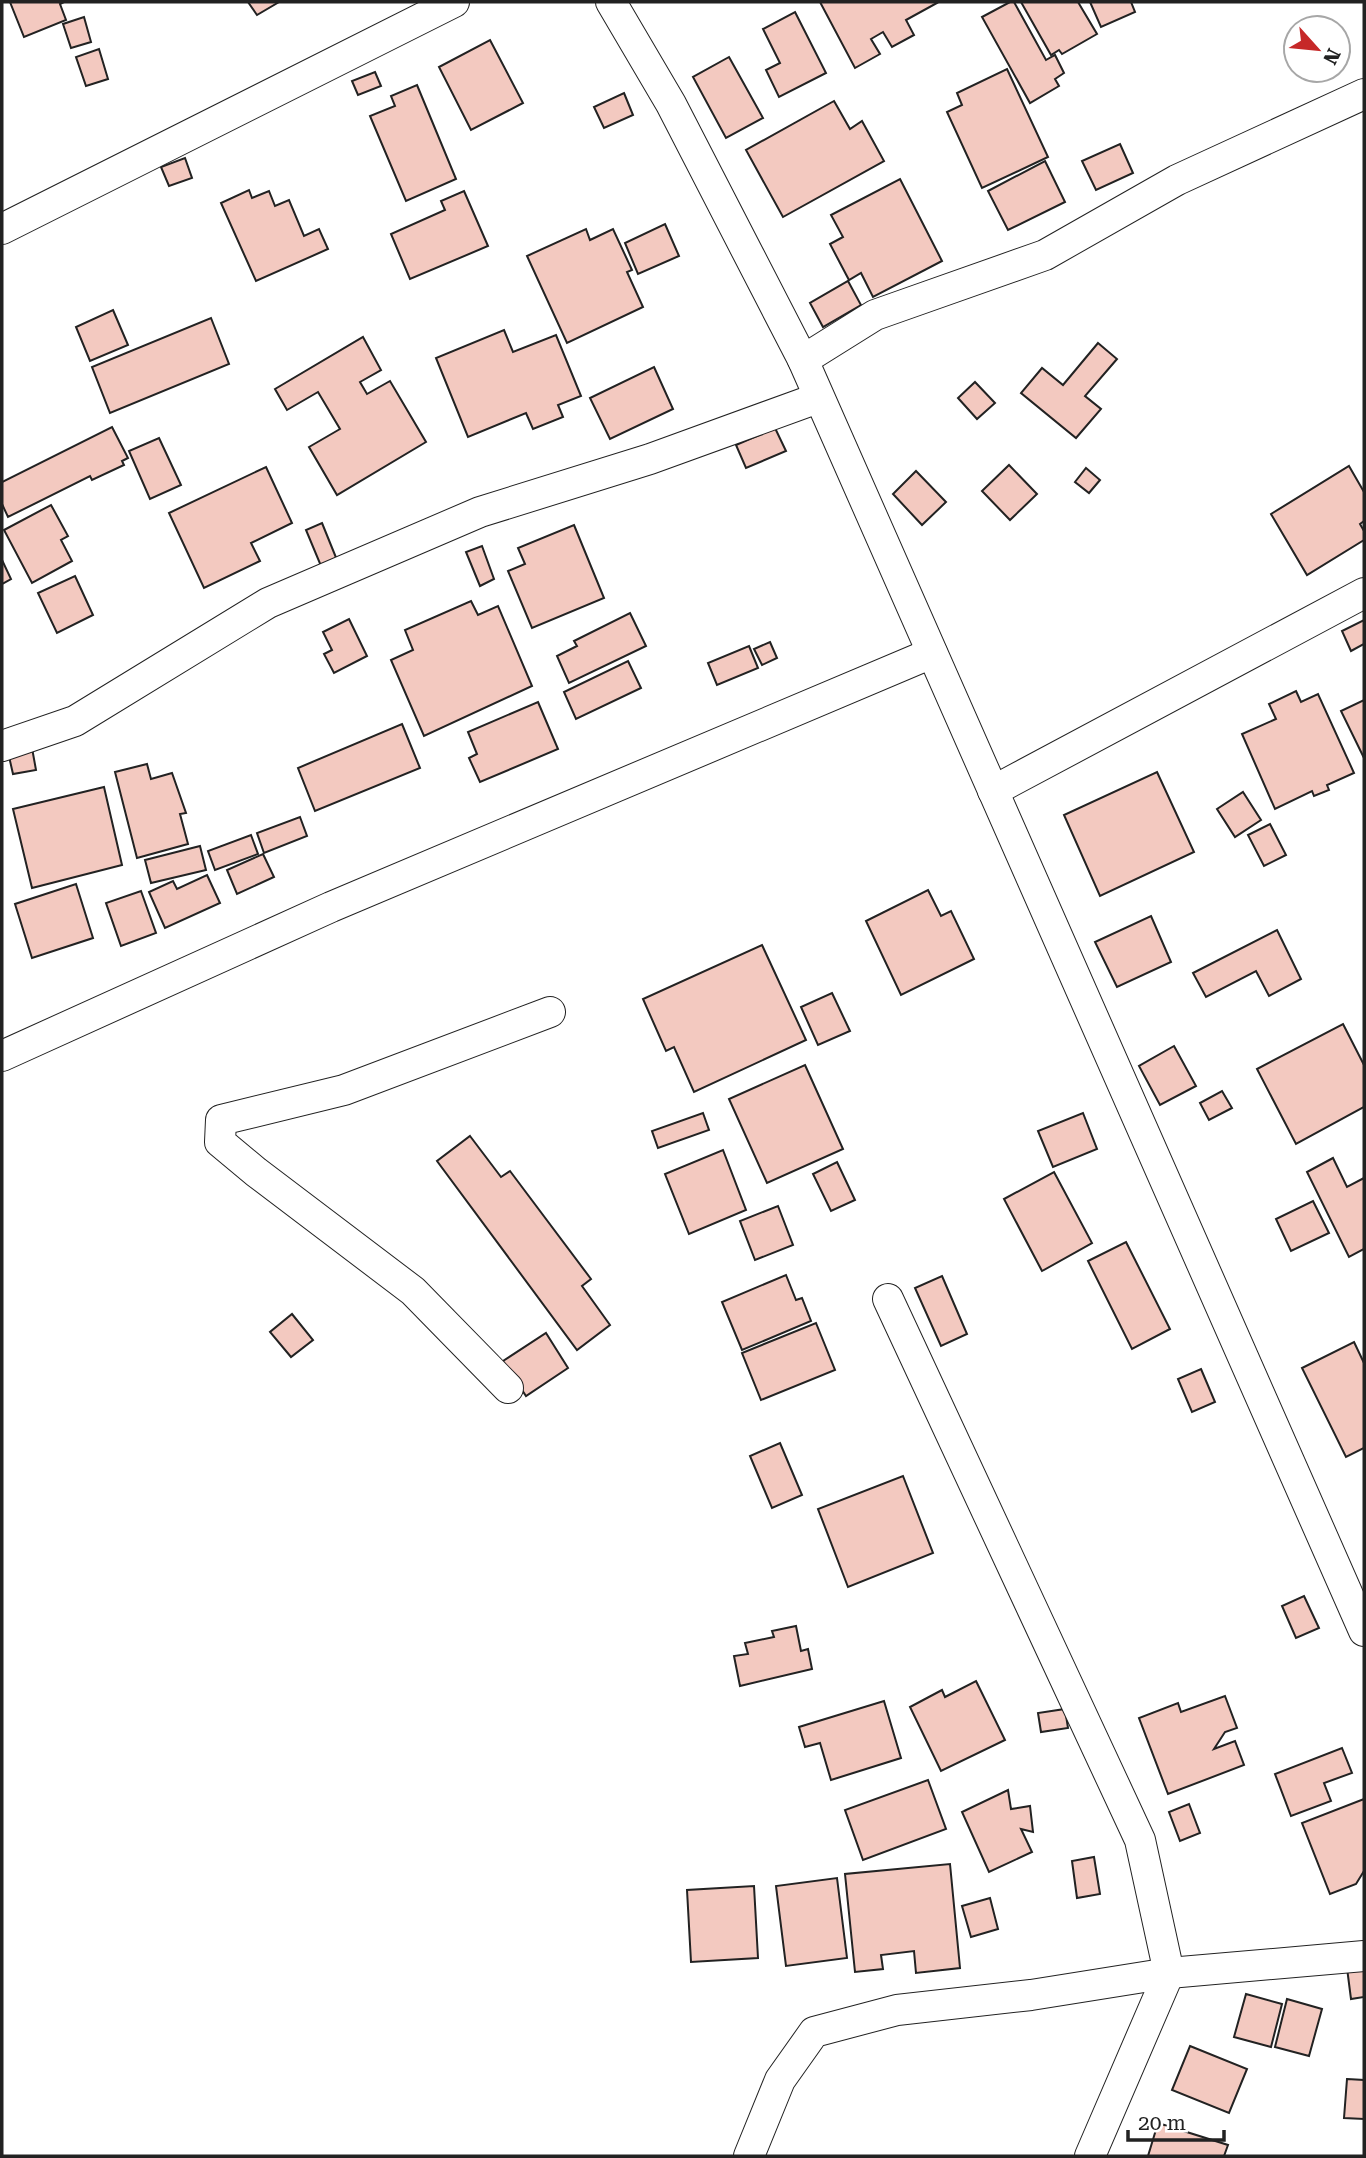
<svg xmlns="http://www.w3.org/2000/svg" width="1366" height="2158" font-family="'Roboto Serif',serif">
<rect width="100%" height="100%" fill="#fff"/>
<g fill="#f3c9c0" stroke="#222" stroke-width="2">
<polygon points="10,2 64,2 60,4 66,20 24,37"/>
<polygon points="248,2 279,2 257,15"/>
<polygon points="820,2 936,2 937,3 906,20 914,35 892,47 883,32 871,39 880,54 855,68"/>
<polygon points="1010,2 1014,2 1046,60 1055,55 1064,73 1055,79 1059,86 1030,103 982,17"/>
<polygon points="1021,2 1078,2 1097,34 1062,54 1059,50 1051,55"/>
<polygon points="1090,2 1131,2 1135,12 1101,27"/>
<polygon points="795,12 826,73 779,97 766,70 780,63 763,29"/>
<polygon points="84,17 91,42 71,48 63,24"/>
<polygon points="490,40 523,103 471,130 439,67"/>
<polygon points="99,49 108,79 86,86 76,57"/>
<polygon points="729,57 763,118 726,138 693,77"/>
<polygon points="1007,69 1048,157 982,188 947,112 962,105 957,93"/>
<polygon points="375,72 381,86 358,95 352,81"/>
<polygon points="417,85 456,179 406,201 370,116 395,106 391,96"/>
<polygon points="624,93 633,115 604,128 594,107"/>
<polygon points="834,101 850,129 862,121 884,161 783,217 746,150"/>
<polygon points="1120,144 1133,173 1096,190 1082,161"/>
<polygon points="185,158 192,178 169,186 161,167"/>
<polygon points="1045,161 1065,202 1008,230 988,191"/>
<polygon points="900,179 942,261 873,297 861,273 849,280 830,244 843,237 831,215"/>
<polygon points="249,190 252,198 269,191 275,206 289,200 304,236 319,229 328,249 256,281 221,203"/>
<polygon points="464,191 488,246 410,279 391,234 445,210 441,201"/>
<polygon points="665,224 679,256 638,274 625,243"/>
<polygon points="586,229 590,240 613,229 632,270 627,272 643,307 567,343 527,256"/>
<polygon points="848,281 861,305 823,327 810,303"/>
<polygon points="113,310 128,345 90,361 76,327"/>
<polygon points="211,318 229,364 110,413 92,367"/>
<polygon points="504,330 513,352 556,335 581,396 558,405 563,417 533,429 526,413 468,437 436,358"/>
<polygon points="363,337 381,370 360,382 367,394 390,381 426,442 337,495 309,447 340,429 318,392 287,410 275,389"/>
<polygon points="1098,343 1117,359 1085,396 1101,409 1076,438 1021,393 1042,368 1063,385"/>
<polygon points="654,367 673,409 610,439 590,398"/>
<polygon points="975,382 995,403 977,419 958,398"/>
<polygon points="112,427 128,458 122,461 124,465 92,480 90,476 8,517 2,504 2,482"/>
<polygon points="775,428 786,451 746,468 736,445"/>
<polygon points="159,438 181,485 150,499 129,451"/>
<polygon points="1009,465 1037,494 1010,520 982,491"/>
<polygon points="1349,466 1364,492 1364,521 1360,524 1364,531 1364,540 1307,575 1271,514"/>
<polygon points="266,467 292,523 251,543 260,561 204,588 169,513"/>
<polygon points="1086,468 1100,480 1089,493 1075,482"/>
<polygon points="916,471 946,502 922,525 893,494"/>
<polygon points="51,505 68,536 61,540 72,561 32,583 4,530"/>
<polygon points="322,523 337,560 321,566 306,530"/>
<polygon points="574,525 604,598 532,628 508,571 525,564 518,548"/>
<polygon points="482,546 494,579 480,586 466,552"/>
<polygon points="2,560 11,579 2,584"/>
<polygon points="75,576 93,615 57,633 38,593"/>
<polygon points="471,601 478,615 498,606 532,686 424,736 391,660 413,650 405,630"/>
<polygon points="630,613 646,646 569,683 557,656 577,646 574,641"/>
<polygon points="349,619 367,656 334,673 324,654 332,650 323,632"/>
<polygon points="1364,620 1364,644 1351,651 1342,631"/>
<polygon points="770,642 777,658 762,665 754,649"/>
<polygon points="749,646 758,668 717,685 708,663"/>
<polygon points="628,661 641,688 576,719 564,692"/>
<polygon points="1296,691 1301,702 1318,694 1354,773 1327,785 1329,790 1314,796 1312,791 1275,809 1242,734 1276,719 1269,704"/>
<polygon points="1364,700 1364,758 1341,711"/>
<polygon points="538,702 558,749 480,782 469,758 477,754 468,732"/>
<polygon points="402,724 420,768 315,811 298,768"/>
<polygon points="32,748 36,770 13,774 8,752"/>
<polygon points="147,764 151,779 172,773 186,813 180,814 188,844 137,858 115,772"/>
<polygon points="1157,772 1194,852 1100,896 1064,815"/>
<polygon points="104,787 122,865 32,888 13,809"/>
<polygon points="1243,792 1261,820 1235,837 1217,809"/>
<polygon points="300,817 307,836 264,853 257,833"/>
<polygon points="1270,824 1286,855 1264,866 1248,835"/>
<polygon points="251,835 258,854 215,870 208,851"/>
<polygon points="200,846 206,870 151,883 145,860"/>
<polygon points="263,854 274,877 237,894 227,870"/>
<polygon points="207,875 220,903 165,928 149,892 173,881 177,889"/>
<polygon points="76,884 93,938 32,958 15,904"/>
<polygon points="928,890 941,916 951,911 974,959 901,995 866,921"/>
<polygon points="141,891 156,933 121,946 106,903"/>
<polygon points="1151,916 1171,962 1117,987 1095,942"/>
<polygon points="1277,930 1301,979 1269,996 1256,971 1206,997 1193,973"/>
<polygon points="762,945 806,1040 694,1092 674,1047 666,1051 643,999"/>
<polygon points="832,993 850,1031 818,1045 801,1007"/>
<polygon points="1343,1024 1364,1065 1364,1107 1296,1144 1257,1069"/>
<polygon points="1174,1046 1196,1086 1160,1105 1139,1066"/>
<polygon points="805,1065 843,1149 767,1183 729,1099"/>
<polygon points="1222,1091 1232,1108 1209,1120 1200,1103"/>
<polygon points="703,1113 709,1130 658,1148 652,1131"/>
<polygon points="1083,1113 1097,1149 1053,1167 1038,1131"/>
<polygon points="470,1136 501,1177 510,1171 591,1279 582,1286 610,1325 577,1350 437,1161"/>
<polygon points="723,1150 746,1210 689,1234 665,1174"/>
<polygon points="1333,1158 1347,1187 1364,1178 1364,1249 1349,1257 1307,1172"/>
<polygon points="837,1162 855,1200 831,1211 813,1174"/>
<polygon points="1054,1172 1092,1243 1042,1271 1004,1199"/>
<polygon points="1313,1201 1329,1233 1291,1251 1276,1219"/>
<polygon points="778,1206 793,1245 755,1260 740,1221"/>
<polygon points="1126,1242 1170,1329 1132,1349 1088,1261"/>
<polygon points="786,1275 796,1300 802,1298 811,1321 742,1350 722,1302"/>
<polygon points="942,1276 967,1334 941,1346 915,1288"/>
<polygon points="292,1314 313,1340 291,1357 270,1332"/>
<polygon points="816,1323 835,1370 761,1400 742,1353"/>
<polygon points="546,1333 568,1368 526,1396 503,1361"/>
<polygon points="1354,1342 1364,1363 1364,1448 1346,1457 1302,1368"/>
<polygon points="1201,1369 1215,1402 1192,1412 1178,1379"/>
<polygon points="780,1443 802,1495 772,1508 750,1456"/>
<polygon points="903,1476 933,1553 848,1587 818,1509"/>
<polygon points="1304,1596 1319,1628 1296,1638 1282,1606"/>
<polygon points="796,1626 801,1651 808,1649 812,1669 740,1686 734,1656 748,1654 745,1643 774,1637 772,1631"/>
<polygon points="976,1681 1005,1740 941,1771 910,1707 942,1690 945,1697"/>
<polygon points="1225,1696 1237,1728 1225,1732 1214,1749 1235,1741 1244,1765 1168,1794 1139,1718 1178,1703 1181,1712"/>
<polygon points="884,1701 901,1758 831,1780 820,1743 805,1747 799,1727"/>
<polygon points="1065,1709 1068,1728 1041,1732 1038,1713"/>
<polygon points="1342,1748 1352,1773 1324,1783 1331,1801 1291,1816 1275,1774"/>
<polygon points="928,1780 946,1829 863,1860 845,1810"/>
<polygon points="1008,1790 1011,1809 1030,1806 1033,1832 1021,1829 1032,1852 989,1872 962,1812"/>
<polygon points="1364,1799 1364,1871 1356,1884 1330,1894 1302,1823"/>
<polygon points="1189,1804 1200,1833 1180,1841 1169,1812"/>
<polygon points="1094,1857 1100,1894 1077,1898 1072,1861"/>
<polygon points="950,1864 960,1968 916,1973 914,1951 881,1955 883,1969 855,1972 845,1874"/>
<polygon points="837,1878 847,1958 786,1966 776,1886"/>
<polygon points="754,1886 758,1958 691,1962 687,1890"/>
<polygon points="990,1898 998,1929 971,1937 962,1906"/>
<polygon points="1364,1965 1364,1997 1351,1999 1347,1968"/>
<polygon points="1246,1994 1282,2004 1271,2047 1234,2037"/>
<polygon points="1287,1999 1322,2009 1309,2056 1275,2047"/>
<polygon points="1190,2046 1247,2069 1229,2113 1172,2090"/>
<polygon points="1347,2079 1364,2080 1364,2119 1344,2118"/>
<polygon points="1158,2123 1228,2145 1224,2156 1148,2156"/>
</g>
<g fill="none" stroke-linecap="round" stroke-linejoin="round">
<g stroke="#222" stroke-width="32">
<g id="street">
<polyline points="611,2 671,104 803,360 1364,1631"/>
<polyline points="2,229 454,2"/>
<polyline points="803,360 875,315 1045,255 1177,180 1364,94"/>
<polyline points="2,746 75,721 268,603 480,512 650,459 818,398"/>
<polyline points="993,791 1364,593"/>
<polyline points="2,1056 331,907 932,653"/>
<polyline points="888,1299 1140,1840 1169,1973 1090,2156"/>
<polyline points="508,1388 413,1291 256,1172 220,1142 221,1120 344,1090 550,1012"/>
<polyline points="749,2156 780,2080 814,2032 897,2010 1031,1995 1169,1973 1364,1956"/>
</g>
</g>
<use href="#street" stroke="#fff" stroke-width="30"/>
</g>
<rect width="1366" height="2158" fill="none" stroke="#222222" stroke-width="7"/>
<g transform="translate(1317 49) rotate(117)"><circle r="33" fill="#ffffff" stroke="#a7a7a7" stroke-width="2"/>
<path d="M0-5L12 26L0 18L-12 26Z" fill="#c62828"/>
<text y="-10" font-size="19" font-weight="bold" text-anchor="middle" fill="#222222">N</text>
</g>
<path d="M1128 2130v10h96v-10" fill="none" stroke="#222222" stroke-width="3.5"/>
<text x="1138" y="2130" font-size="21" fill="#222222" stroke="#ffffff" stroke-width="5" paint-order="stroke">20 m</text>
</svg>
